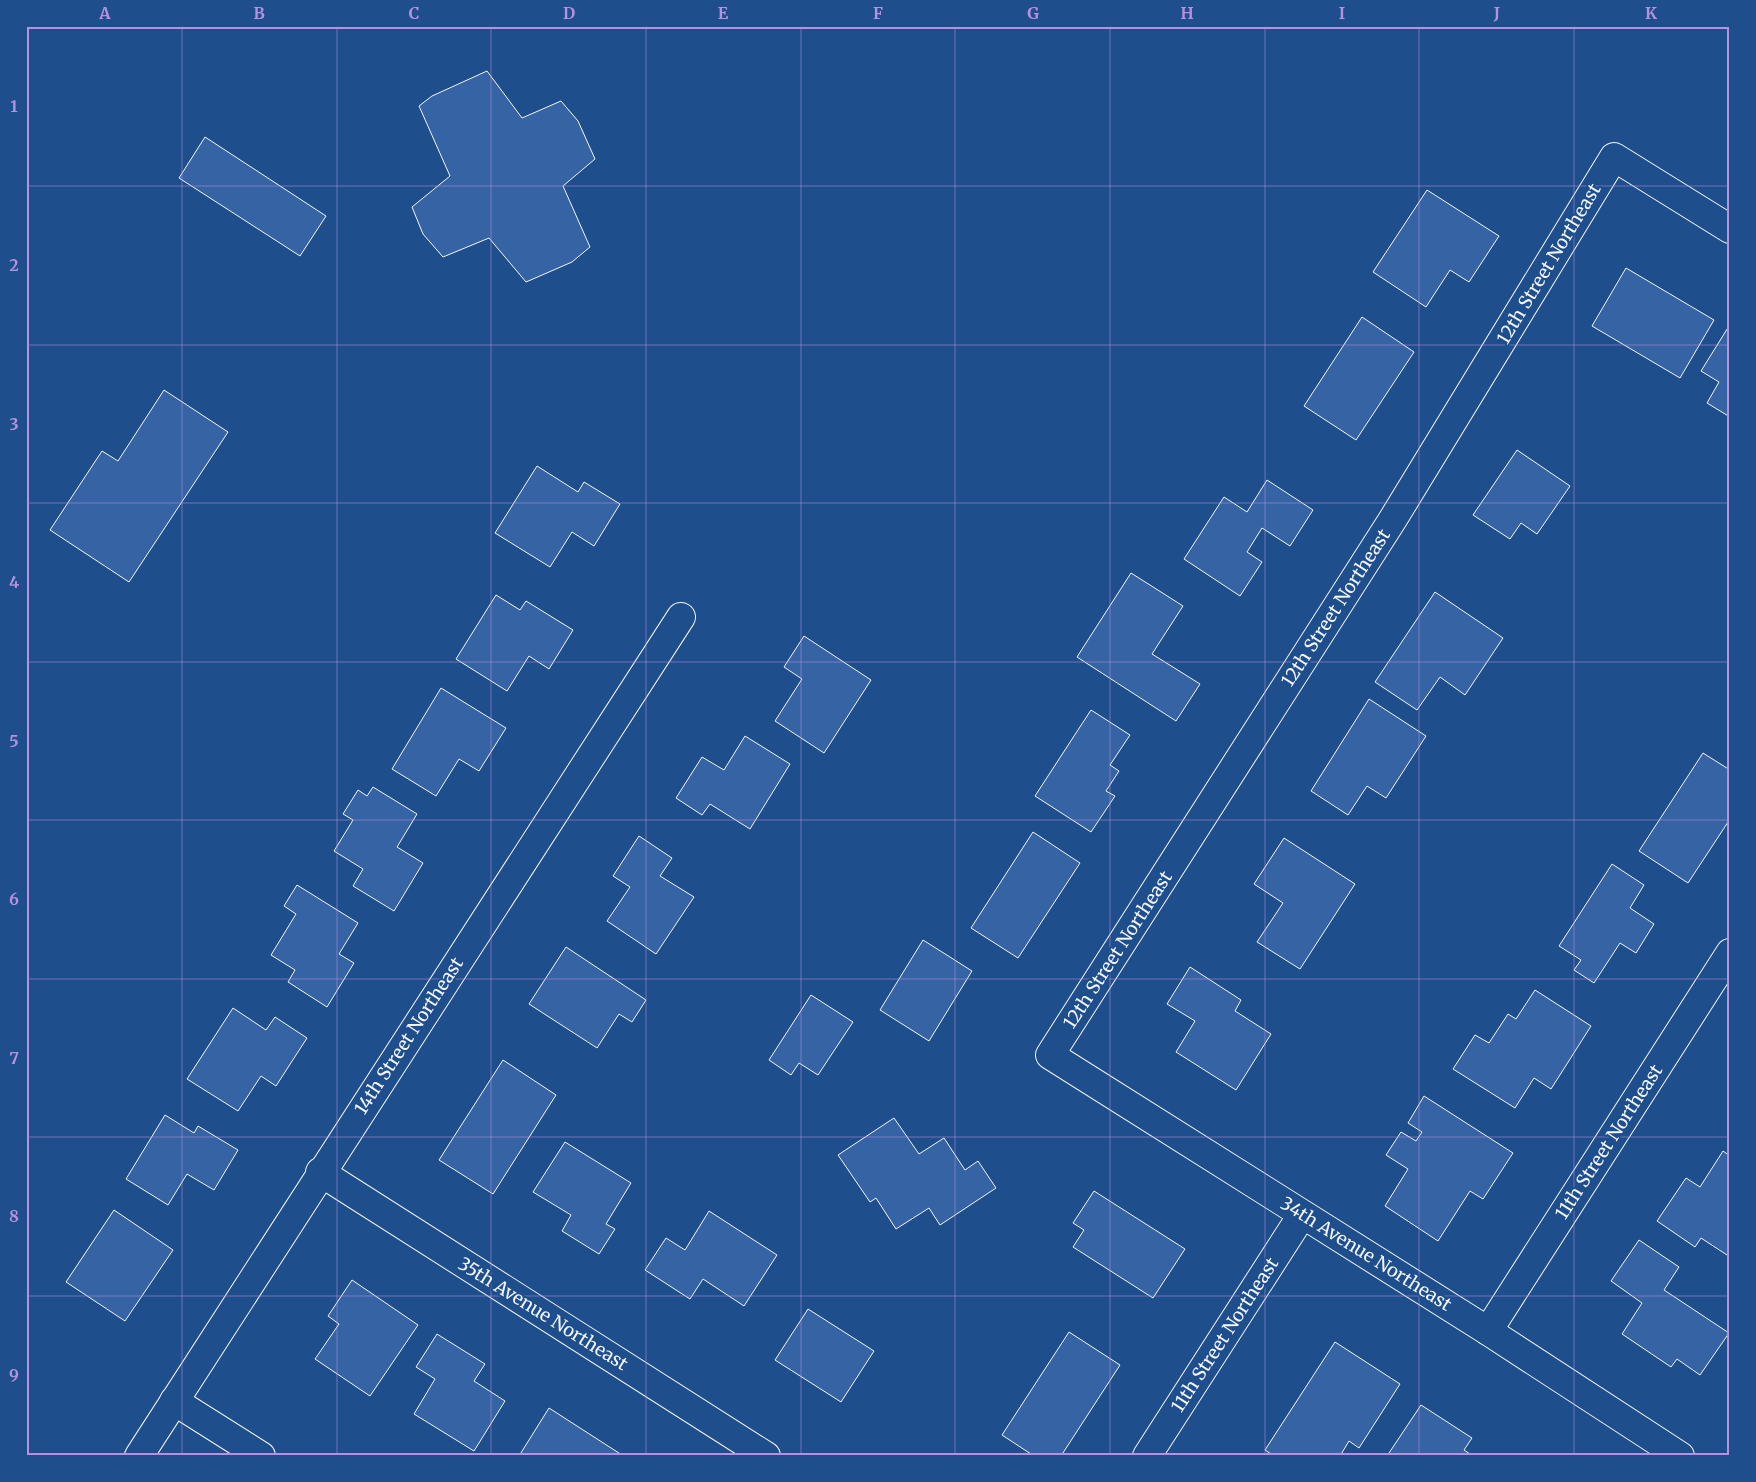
<svg xmlns="http://www.w3.org/2000/svg" width="1756" height="1482" font-family="Merriweather,serif">
<rect width="100%" height="100%" fill="#1f4e8c"/>
<g fill="#3563a3" stroke="#f2f6ff">
<polygon points="487,71 522,118 561,101 578,121 595,159 563,186 590,247 572,262 526,282 489,238 443,257 423,234 412,207 450,176 419,106 432,96"/>
<polygon points="205,137 326,216 300,256 179,178"/>
<polygon points="1427,190 1499,236 1469,282 1450,270 1426,307 1373,272"/>
<polygon points="1626,268 1714,320 1680,378 1592,326"/>
<polygon points="1362,317 1414,352 1356,440 1304,406"/>
<polygon points="1729,326 1730,327 1730,417 1707,403 1719,382 1701,371"/>
<polygon points="164,390 228,432 129,582 50,530 102,451 118,461"/>
<polygon points="1517,450 1570,486 1537,534 1521,523 1510,539 1473,515"/>
<polygon points="537,466 578,492 584,482 620,504 594,546 572,532 550,567 495,533"/>
<polygon points="1267,480 1313,510 1290,546 1262,528 1247,552 1262,562 1240,596 1184,559 1224,497 1247,512"/>
<polygon points="1131,573 1183,606 1152,654 1200,684 1176,721 1077,657"/>
<polygon points="1435,592 1503,638 1465,695 1440,677 1417,710 1375,682"/>
<polygon points="496,595 520,610 526,601 573,630 549,669 529,656 507,691 456,659"/>
<polygon points="804,636 871,680 824,753 775,721 802,679 784,667"/>
<polygon points="441,688 506,728 479,771 459,759 436,796 392,769"/>
<polygon points="1369,699 1426,736 1386,798 1367,786 1348,815 1311,791"/>
<polygon points="1091,710 1130,735 1110,765 1119,771 1106,791 1115,796 1091,832 1035,796"/>
<polygon points="745,736 790,764 750,829 710,804 702,815 676,798 702,757 724,770"/>
<polygon points="1703,753 1730,770 1730,819 1688,883 1639,851"/>
<polygon points="373,787 417,814 397,847 423,863 394,911 353,886 363,869 334,851 353,820 343,814 358,790 367,796"/>
<polygon points="1033,832 1080,863 1018,958 971,928"/>
<polygon points="639,836 672,858 660,876 694,897 656,954 607,921 630,887 613,876"/>
<polygon points="1284,838 1355,884 1300,969 1257,942 1283,903 1254,884"/>
<polygon points="1612,864 1644,885 1630,908 1654,924 1636,953 1620,943 1594,983 1574,970 1581,960 1559,946"/>
<polygon points="297,885 358,923 339,954 354,963 327,1007 288,982 295,970 271,955 296,914 284,906"/>
<polygon points="923,940 972,971 929,1041 880,1010"/>
<polygon points="566,947 646,1000 632,1022 619,1014 597,1048 529,1004"/>
<polygon points="1190,967 1241,1000 1235,1011 1271,1034 1236,1090 1176,1052 1195,1021 1167,1004"/>
<polygon points="1535,990 1591,1026 1551,1089 1534,1078 1515,1108 1453,1069 1475,1035 1489,1043 1508,1014 1516,1019"/>
<polygon points="811,995 853,1022 818,1075 799,1063 791,1075 769,1060"/>
<polygon points="233,1008 266,1030 275,1017 307,1038 276,1086 261,1076 238,1111 187,1079"/>
<polygon points="503,1060 556,1095 493,1194 439,1160"/>
<polygon points="1424,1096 1513,1153 1483,1199 1470,1191 1438,1241 1385,1206 1408,1169 1386,1155 1401,1132 1416,1141 1422,1132 1408,1123"/>
<polygon points="165,1115 194,1133 198,1126 238,1150 214,1190 187,1174 168,1205 126,1179"/>
<polygon points="894,1118 919,1154 944,1138 965,1170 978,1161 996,1188 940,1225 929,1208 896,1229 876,1198 870,1202 838,1155"/>
<polygon points="565,1142 631,1183 606,1224 615,1229 599,1254 562,1231 571,1215 533,1192"/>
<polygon points="1723,1151 1730,1156 1730,1252 1727,1255 1701,1238 1695,1247 1657,1221 1686,1178 1700,1187"/>
<polygon points="1094,1191 1185,1249 1153,1298 1073,1247 1084,1230 1073,1223"/>
<polygon points="114,1210 173,1250 125,1321 66,1282"/>
<polygon points="709,1211 777,1255 744,1306 703,1279 690,1299 645,1270 666,1238 685,1250"/>
<polygon points="1639,1240 1679,1267 1664,1290 1729,1333 1700,1375 1677,1359 1671,1367 1622,1334 1642,1303 1611,1281"/>
<polygon points="352,1280 418,1325 370,1396 315,1359 339,1324 328,1316"/>
<polygon points="808,1309 874,1351 841,1402 775,1360"/>
<polygon points="1069,1332 1120,1365 1061,1456 1034,1456 1002,1435"/>
<polygon points="437,1334 485,1364 474,1381 505,1401 474,1451 414,1414 435,1379 416,1367"/>
<polygon points="1335,1342 1400,1384 1359,1448 1349,1441 1340,1456 1274,1456 1265,1450"/>
<polygon points="1421,1405 1472,1438 1464,1450 1473,1456 1387,1456"/>
<polygon points="549,1408 622,1455 622,1456 519,1456"/>
</g>
<g fill="none" stroke-linecap="round" stroke-linejoin="round">
<g stroke="#f2f6ff" stroke-width="30">
<g id="minor">
<polyline points="320,1172 766,1456"/>
<polyline points="1488,1331 1730,953"/>
<polyline points="174,1401 261,1456"/>
<polyline points="139,1456 681,617"/>
<polyline points="1147,1456 1302,1215"/>
<polyline points="1680,1456 1488,1331 1050,1055 1393,519 1614,157 1730,229"/>
</g>
</g>
<use href="#minor" stroke="#1f4e8c" stroke-width="28"/>
</g>
<path fill="none" stroke="#b691df" stroke-width="1" stroke-opacity="0.55" d="M 182,26 L 182,1456M 337,26 L 337,1456M 491,26 L 491,1456M 646,26 L 646,1456M 801,26 L 801,1456M 955,26 L 955,1456M 1110,26 L 1110,1456M 1265,26 L 1265,1456M 1419,26 L 1419,1456M 1574,26 L 1574,1456M 26,186 L 1730,186M 26,345 L 1730,345M 26,503 L 1730,503M 26,662 L 1730,662M 26,820 L 1730,820M 26,979 L 1730,979M 26,1137 L 1730,1137M 26,1296 L 1730,1296"/>
<g text-anchor="middle" stroke-width="4" stroke-linejoin="round" paint-order="stroke">
<g font-size="18" fill="#f2f6ff" stroke="#1f4e8c">
<text transform="translate(1549 264) rotate(-59)" y="6">12th Street Northeast</text>
<text transform="translate(1336 608) rotate(-57)" y="6">12th Street Northeast</text>
<text transform="translate(1118 950) rotate(-57)" y="6">12th Street Northeast</text>
<text transform="translate(409 1036) rotate(-57)" y="6">14th Street Northeast</text>
<text transform="translate(1609 1142) rotate(-57)" y="6">11th Street Northeast</text>
<text transform="translate(1366 1254) rotate(32)" y="6">34th Avenue Northeast</text>
<text transform="translate(543 1314) rotate(32)" y="6">35th Avenue Northeast</text>
<text transform="translate(1225 1335) rotate(-57)" y="6">11th Street Northeast</text>
</g>
</g>
<rect width="1756" height="1482" fill="none" stroke="#1f4e8c" stroke-width="55"/>
<rect x="28" y="28" width="1700" height="1426" fill="none" stroke="#b691df" stroke-width="2"/>
<g font-size="16" text-anchor="middle" font-weight="bold" fill="#b691df">
<text x="105" y="19">A</text>
<text x="259" y="19">B</text>
<text x="414" y="19">C</text>
<text x="569" y="19">D</text>
<text x="723" y="19">E</text>
<text x="878" y="19">F</text>
<text x="1033" y="19">G</text>
<text x="1187" y="19">H</text>
<text x="1342" y="19">I</text>
<text x="1497" y="19">J</text>
<text x="1651" y="19">K</text>
<text x="14" y="112">1</text>
<text x="14" y="271">2</text>
<text x="14" y="430">3</text>
<text x="14" y="588">4</text>
<text x="14" y="747">5</text>
<text x="14" y="905">6</text>
<text x="14" y="1064">7</text>
<text x="14" y="1222">8</text>
<text x="14" y="1381">9</text>
</g>
</svg>
